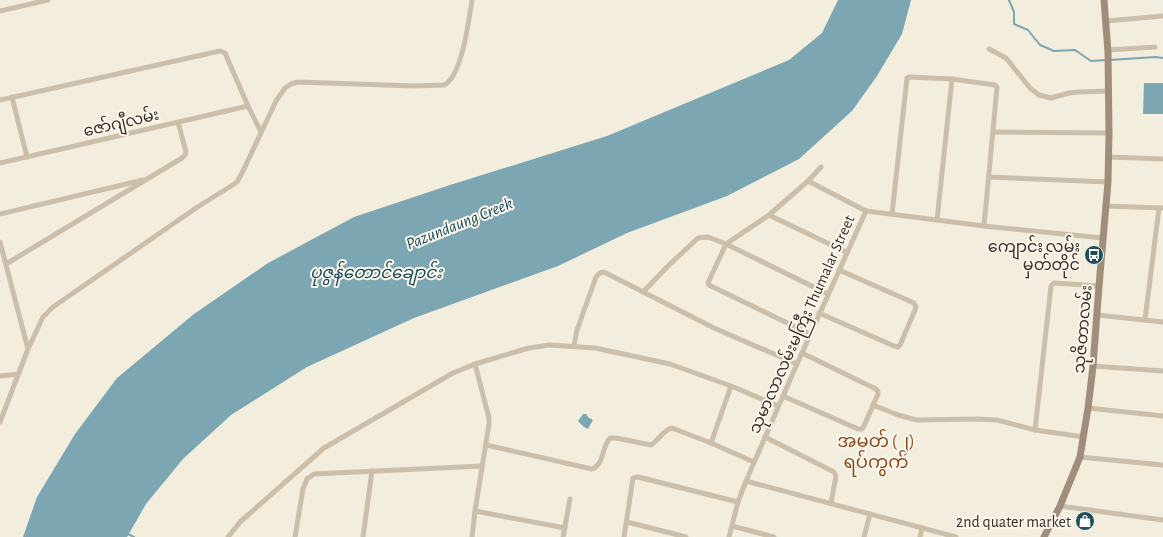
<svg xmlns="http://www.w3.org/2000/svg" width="1163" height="537" font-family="'Alegreya Sans','Noto Sans Myanmar',sans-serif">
<rect width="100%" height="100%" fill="#f3edde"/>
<g fill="#7ca7b2">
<polygon points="838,0 911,0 902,34 877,76 852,111 799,159 727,196 627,233 558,266 414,318 307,367 231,415 183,459 146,504 127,537 23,537 37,497 75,434 117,378 194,314 268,263 354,217 450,185 607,136 789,60 822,33"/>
<polygon points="1144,83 1163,83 1163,114 1143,114"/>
<polygon points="583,414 586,414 588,417 593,420 588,429 584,427 578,421"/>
</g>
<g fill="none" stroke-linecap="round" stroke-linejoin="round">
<g stroke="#7ca7b2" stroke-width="2">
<polyline points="1009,0 1014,12 1014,24 1028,30 1040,45 1054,51 1075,50 1091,61 1106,60"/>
<polyline points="1110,60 1155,57 1163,58"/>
<polyline points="128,534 134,537"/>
</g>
<g stroke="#ccbfa9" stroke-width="5">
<polyline points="0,11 48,0"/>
<polyline points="1106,21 1163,16"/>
<polyline points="989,49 1006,58 1030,88 1039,95 1051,98 1069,93 1079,92 1108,91"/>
<polyline points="1108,50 1155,47"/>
<polyline points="12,97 27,157"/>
<polyline points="0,100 220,51 225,53 228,60 248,106 261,132"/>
<polyline points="994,132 1109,133"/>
<polyline points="1109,157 1163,159"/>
<polyline points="0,163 248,106"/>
<polyline points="989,177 1108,182"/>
<polyline points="808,181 866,211"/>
<polyline points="1106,206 1163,208"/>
<polyline points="0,214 143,180"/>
<polyline points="892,214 907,78 909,77 952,79 995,85 997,87 984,226"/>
<polyline points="769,215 846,252"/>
<polyline points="937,220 952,79"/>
<polyline points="0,242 28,349"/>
<polyline points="726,244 708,283 709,285 810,334"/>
<polyline points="726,244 769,215 808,181 821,167"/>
<polyline points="6,264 182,158 185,155 186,152 178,122"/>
<polyline points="643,292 669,265 698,238 708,237 726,244 828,294"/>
<polyline points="819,313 894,346 898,347 900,345 915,310 916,307 914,303 839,270"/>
<polyline points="1097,315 1163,322"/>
<polyline points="1145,320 1159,208"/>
<polyline points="574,346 577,330 596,277 600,273 604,272 714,328 797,364"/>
<polyline points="1093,366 1163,371"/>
<polyline points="0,376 18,374"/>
<polyline points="783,396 858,429 862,429 864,426 878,394 878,392 876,389 802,353"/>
<polyline points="873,405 898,415 917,420 977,419 997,420 1035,430 1084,437"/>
<polyline points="1088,408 1163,416"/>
<path d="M 0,422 L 28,349 L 43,317 L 53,307 L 196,208 L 231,186 L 237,182 L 242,173 L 276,101 L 285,88 L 291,84 L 298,82 L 415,86 L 444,85 C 462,77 469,19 472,0"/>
<polyline points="1035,430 1051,286 1054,283 1099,286"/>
<polyline points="765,437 834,472 836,476 831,503"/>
<polyline points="711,443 731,386"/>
<path d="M 486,445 L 592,469 C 604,465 602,446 610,438 L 616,438 L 651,445 C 658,441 664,429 672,428 L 711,443 L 754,462"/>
<polyline points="1080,457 1163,465"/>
<polyline points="746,481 956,537"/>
<polyline points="1060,506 1163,520"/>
<polyline points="475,511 565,528"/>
<polyline points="627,522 686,537"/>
<polyline points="732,526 774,537"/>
<polyline points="228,537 240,522 324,448 453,373 475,364 529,348 549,345 595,348 670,364 731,386 778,406"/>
<polyline points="295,537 303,489 307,479 314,474 482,466"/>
<polyline points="363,537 372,471"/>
<polyline points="472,537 475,511 489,424 489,418 475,364"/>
<polyline points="563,537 570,499"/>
<polyline points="624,537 633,478 638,477 738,502"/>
<polyline points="729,537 738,502 746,481 797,364 866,211 984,226 1103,238"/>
<polyline points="864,537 870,514"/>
<polyline points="920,537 922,528"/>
</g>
<polyline stroke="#a08e7a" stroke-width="7" points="1044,537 1060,506 1080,457 1088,408 1093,366 1099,286 1108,182 1109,133 1108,52 1104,0"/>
</g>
<defs>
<g id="bus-disc" transform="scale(1)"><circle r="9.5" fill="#1d4e5c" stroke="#fbf6eb"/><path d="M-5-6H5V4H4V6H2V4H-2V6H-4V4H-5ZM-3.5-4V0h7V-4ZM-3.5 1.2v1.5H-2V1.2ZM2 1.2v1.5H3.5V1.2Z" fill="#fff"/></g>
<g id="shop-disc" transform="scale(1)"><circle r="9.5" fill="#1d4e5c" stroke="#fbf6eb"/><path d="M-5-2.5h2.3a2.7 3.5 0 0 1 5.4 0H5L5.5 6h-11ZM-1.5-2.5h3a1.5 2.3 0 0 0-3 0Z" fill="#fff"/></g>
</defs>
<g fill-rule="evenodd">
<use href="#bus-disc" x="1094" y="255"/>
<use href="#shop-disc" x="1085" y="521"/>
</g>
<g text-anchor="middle" stroke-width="4" stroke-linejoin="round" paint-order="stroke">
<g font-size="16" fill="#393129" stroke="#fbf6eb">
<text transform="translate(121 122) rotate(-13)" y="6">ဇော်ဂျီလမ်း</text>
<text transform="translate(801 324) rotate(-66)" y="6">သုမာလာလမ်းမကြီး Thumalar Street</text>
<text transform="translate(1082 329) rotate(-85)" y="6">သုဇိတာလမ်း</text>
</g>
<g font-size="16" fill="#393129" stroke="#fbf6eb" text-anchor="end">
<text x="1080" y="252">ကျောင်း လမ်း<tspan x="1080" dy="18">မှတ်တိုင်</tspan></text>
<text x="1071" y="527">2nd quater market</text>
</g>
<g font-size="17" font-style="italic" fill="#1d4e5c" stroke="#fbf6eb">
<text transform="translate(459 223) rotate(-22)" y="6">Pazundaung Creek</text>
<text x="376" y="278">ပုဇွန်တောင်ချောင်း</text>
</g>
<g font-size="18" fill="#8b4a1f" stroke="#fbf6eb">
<text x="876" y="447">အမှတ် (၂)<tspan x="876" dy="21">ရပ်ကွက်</tspan></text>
</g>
</g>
</svg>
